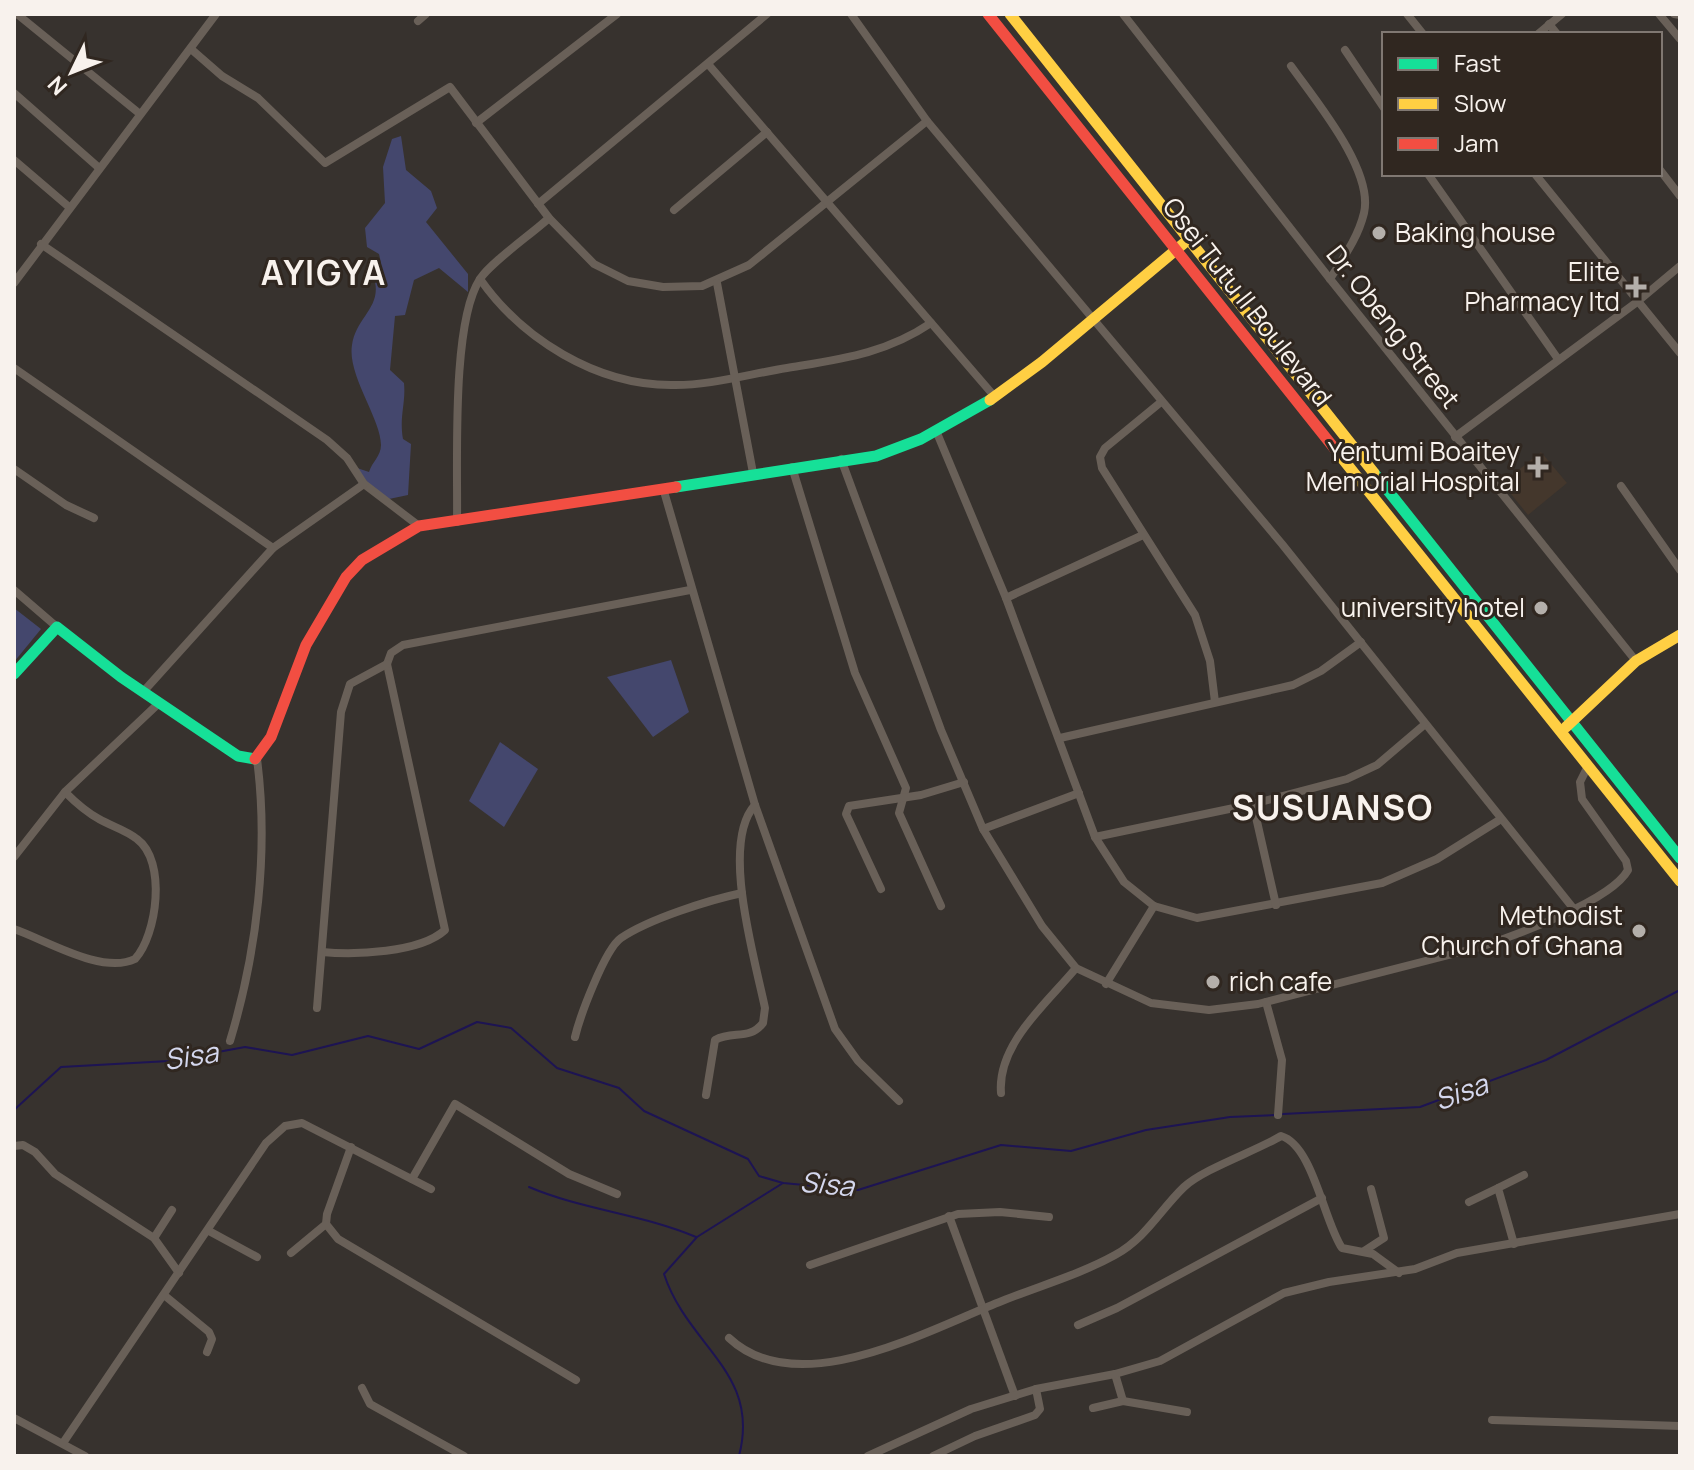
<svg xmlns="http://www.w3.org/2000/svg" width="1694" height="1470" font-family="Manrope,sans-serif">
<rect width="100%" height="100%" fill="#37322e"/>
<polygon fill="#44372c" points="1541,452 1567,483 1528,515 1502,483"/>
<g fill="#44476d">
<path d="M 401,136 L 406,170 L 431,191 L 437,208 L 426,222 L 468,274 L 468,292 L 439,268 L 414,280 L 405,315 L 395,316 L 390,370 L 404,383 C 406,404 399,416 403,439 L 411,444 L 408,495 L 389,499 L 371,487 L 357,468 L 369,472 C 372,462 381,456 381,445 C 381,419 347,375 352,345 C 356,317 383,307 374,278 L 381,263 L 379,254 L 367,247 L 365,228 L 385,203 L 383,167 L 392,139 Z"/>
<polygon points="14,608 41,629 14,662"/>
<polygon points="671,660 689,712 653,737 607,677"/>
<polygon points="500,742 538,769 504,827 469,801"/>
</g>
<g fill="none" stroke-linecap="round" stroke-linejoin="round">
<g stroke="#1d1453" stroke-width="2">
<polyline points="14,1110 61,1067 169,1061 245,1047 292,1055 368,1036 419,1049 477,1022 511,1028 557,1068 619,1088 644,1111 748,1159 759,1176 783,1183 858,1190 1001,1145 1071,1151 1146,1130 1230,1117 1277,1115"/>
<polyline points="1283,1114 1420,1107 1546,1060 1680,990"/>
<path d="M 529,1187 C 583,1210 642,1214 696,1237"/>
<path d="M 739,1456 C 761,1372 688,1347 664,1274 L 697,1237 L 783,1183"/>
</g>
<g stroke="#696058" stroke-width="8">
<polyline points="17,14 140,114"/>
<polyline points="851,14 927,121 1282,544 1573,908"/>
<polyline points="1123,14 1330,279 1636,661"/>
<polyline points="1407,14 1423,34"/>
<polyline points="1659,14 1680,39"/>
<polyline points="1674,14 1680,15"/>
<polyline points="418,21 426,14"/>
<polyline points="1549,24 1557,34"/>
<polyline points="1538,34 1562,14"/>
<polyline points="191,49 222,76 258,98 325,163 450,87 549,218 594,264 628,281 663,287 702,286 749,265 927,121"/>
<polyline points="1345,50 1384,108"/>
<polyline points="708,64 995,397"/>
<path d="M 1291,66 C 1315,100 1374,170 1364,213 C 1358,238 1343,258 1330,279"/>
<polyline points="14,93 98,167"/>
<polyline points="476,123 617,14"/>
<polyline points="14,160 69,207"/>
<polyline points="1660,170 1680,196"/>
<polyline points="1428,174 1558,359"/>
<polyline points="1535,174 1680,353"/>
<polyline points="538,204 767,14"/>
<polyline points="674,210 767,132"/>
<polyline points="41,244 327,440 347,458 364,484 419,526"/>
<path d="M 480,279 C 522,339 596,385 671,385 C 709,386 749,374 787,368 C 841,359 885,354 931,323"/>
<polyline points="14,283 216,14"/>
<polyline points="717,283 753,473"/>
<polyline points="14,368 273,548"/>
<polyline points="1161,402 1105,448 1100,457 1102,468 1195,615 1210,661 1215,702"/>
<polyline points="937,433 1006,598 1095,837 1124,882 1154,906 1197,918 1382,883 1437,859 1501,819"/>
<polyline points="1455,437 1637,302 1680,266"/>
<path d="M 841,459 L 941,730 L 983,829 L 1042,926 L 1076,968 L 1151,1003 L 1209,1010 L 1258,1004 L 1480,947 C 1516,935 1611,901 1628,870 L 1626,861 L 1582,799 L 1580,782 L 1588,766"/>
<polyline points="792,467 855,673 906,788 899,813 941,906"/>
<polyline points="14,469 66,505 94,518"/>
<polyline points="1621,486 1680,570"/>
<polyline points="663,488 755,805 835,1029 858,1061 899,1101"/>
<path d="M 457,522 C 458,466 451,323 480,279 C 491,262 533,233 549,218"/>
<polyline points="14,590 57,627"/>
<polyline points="1006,598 1143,535"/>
<polyline points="143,692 273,548 364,484"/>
<polyline points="1060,738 1293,685 1321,671 1361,642"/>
<polyline points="1253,804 1276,905"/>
<polyline points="983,829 1079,793"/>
<polyline points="1095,837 1253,804 1347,779 1377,765 1424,725"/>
<polyline points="14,857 65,792 159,703"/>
<polyline points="881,889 846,814 849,806 921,795 964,782"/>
<path d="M 14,929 C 46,940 102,975 135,959 C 157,935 167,861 137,839 C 126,830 111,826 99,819 C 86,812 75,802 65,792"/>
<path d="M 322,952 C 354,955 420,953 445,930 L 387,664 L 391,653 L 403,645 L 690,590"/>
<polyline points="1106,984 1154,906"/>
<polyline points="1266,1002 1282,1060 1278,1115"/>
<polyline points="317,1008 341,712 350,684 387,664"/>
<path d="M 575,1037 C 580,1016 605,949 621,938 C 649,919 709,900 742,893"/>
<path d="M 230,1041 C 257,952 269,851 257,759"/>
<path d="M 1001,1093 C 997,1044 1047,1003 1076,968"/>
<path d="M 706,1095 L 715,1040 C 733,1030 749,1041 763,1023 L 765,1008 C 755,959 720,843 755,805"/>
<polyline points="14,1146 23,1145 35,1152 55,1174 154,1238 179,1273"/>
<polyline points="351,1147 327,1214 326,1224 338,1239 576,1380"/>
<polyline points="412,1179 455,1104 569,1174 617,1194"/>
<polyline points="1469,1202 1498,1188"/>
<polyline points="949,1216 1015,1396"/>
<polyline points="209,1231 257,1257"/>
<polyline points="154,1238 172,1210"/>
<polyline points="1514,1244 1498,1188 1524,1175"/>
<polyline points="1364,1251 1384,1238 1371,1189"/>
<polyline points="291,1253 326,1224"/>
<polyline points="810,1265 958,1214 1000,1212 1049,1217"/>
<polyline points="164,1295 209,1332 212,1339 207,1352"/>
<polyline points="1078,1325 1117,1308 1322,1198"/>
<path d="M 729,1338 C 798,1403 928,1330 1002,1301 C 1039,1286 1081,1274 1115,1255 C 1146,1238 1160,1210 1184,1187 C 1203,1169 1256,1151 1281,1136 C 1313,1145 1324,1222 1342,1248 L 1373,1254 L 1399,1273"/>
<polyline points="1115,1374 1123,1401"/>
<polyline points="362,1388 370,1404 464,1456"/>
<polyline points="1093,1408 1123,1401 1187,1412"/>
<polyline points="14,1418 85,1456"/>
<polyline points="1492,1420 1680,1426"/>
<polyline points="63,1443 266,1143 285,1126 302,1123 431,1189"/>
<polyline points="868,1456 971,1409 1036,1389 1115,1374 1160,1361 1284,1293 1329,1282 1415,1269 1457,1253 1680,1214"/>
<polyline points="933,1456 975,1436 1035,1415 1040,1409 1036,1389"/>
</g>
<g stroke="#16e098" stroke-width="11">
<polyline points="1374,473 1680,858"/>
<polyline points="676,487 876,456 921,439 990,400"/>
<polyline points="14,674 57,627 121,677 238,756 255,759"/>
</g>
<g stroke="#ffcf43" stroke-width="11">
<polyline points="1010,14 1374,473"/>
<polyline points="990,400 1042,362 1189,239"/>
<polyline points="1338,453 1680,881"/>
<polyline points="1566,727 1636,661 1680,635"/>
</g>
<g stroke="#f24e42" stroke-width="11">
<polyline points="988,14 1338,453"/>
<polyline points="255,759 271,737 306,645 346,577 362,560 419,526 676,487"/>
</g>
</g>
<g fill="#b4afaa" stroke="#302720" stroke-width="3">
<circle cx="1379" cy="233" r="8"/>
<path d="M1632 275h8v8h8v8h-8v8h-8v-8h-8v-8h8z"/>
<path d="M1534 455h8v8h8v8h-8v8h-8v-8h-8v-8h8z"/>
<circle cx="1541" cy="608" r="8"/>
<circle cx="1639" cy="931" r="8"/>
<circle cx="1213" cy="982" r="8"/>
</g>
<g text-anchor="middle" stroke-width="6" stroke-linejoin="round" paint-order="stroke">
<g font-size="26" fill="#f8f2ed" stroke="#302720" text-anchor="end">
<text x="1395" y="242" text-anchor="start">Baking house</text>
<text x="1620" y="281">Elite<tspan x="1620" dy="30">Pharmacy ltd</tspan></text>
<text x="1520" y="461">Yentumi Boaitey<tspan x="1520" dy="30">Memorial Hospital</tspan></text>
<text x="1525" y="617">university hotel</text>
<text x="1623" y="925">Methodist<tspan x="1623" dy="30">Church of Ghana</tspan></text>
<text x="1229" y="991" text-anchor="start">rich cafe</text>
</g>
<g font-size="26" fill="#f8f2ed" stroke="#302720">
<text transform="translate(1247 302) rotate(52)" y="9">Osei Tutu II Boulevard</text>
<text transform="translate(1393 327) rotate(52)" y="9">Dr. Obeng Street</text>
</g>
<g font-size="28" font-style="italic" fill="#d4d7ed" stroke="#302720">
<text transform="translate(191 1056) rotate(-9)" y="10">Sisa</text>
<text transform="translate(1461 1092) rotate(-20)" y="10">Sisa</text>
<text transform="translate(827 1184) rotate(5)" y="10">Sisa</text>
</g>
<g font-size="34" font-weight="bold" letter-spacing="2" fill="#f8f2ed" stroke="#302720">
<text x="324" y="285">AYIGYA</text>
<text x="1333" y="820">SUSUANSO</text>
</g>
</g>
<rect width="1694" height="1470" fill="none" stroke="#f8f2ed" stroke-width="32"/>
<rect x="1382" y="32" width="280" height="144" fill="#302720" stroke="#807872" stroke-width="2"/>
<rect x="1398" y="58" width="40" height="12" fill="#16e098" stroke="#807872" stroke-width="2"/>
<text x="1454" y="72" font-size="24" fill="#f8f2ed">Fast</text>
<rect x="1398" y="98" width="40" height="12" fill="#ffcf43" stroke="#807872" stroke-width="2"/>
<text x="1454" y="112" font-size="24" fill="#f8f2ed">Slow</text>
<rect x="1398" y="138" width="40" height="12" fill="#f24e42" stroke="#807872" stroke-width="2"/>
<text x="1454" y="152" font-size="24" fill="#f8f2ed">Jam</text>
<g transform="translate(72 72) rotate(227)" stroke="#302720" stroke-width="6" paint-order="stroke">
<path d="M0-6L14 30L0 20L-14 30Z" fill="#f8f2ed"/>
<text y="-12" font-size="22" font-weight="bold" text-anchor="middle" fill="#f8f2ed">N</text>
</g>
</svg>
